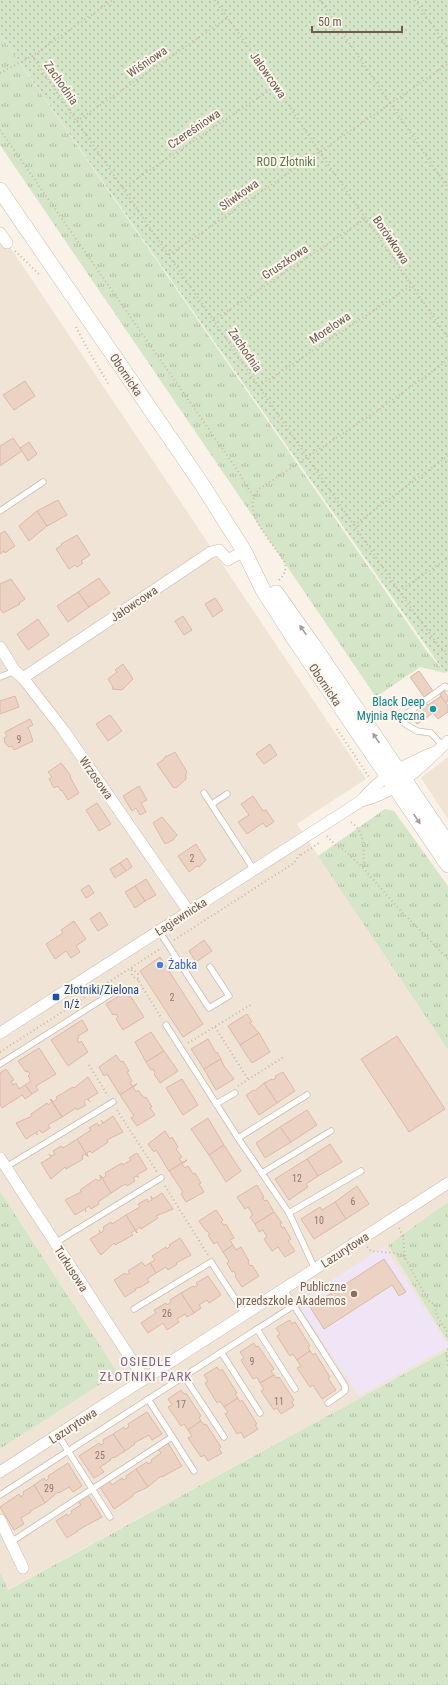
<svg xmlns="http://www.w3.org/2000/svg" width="448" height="1685" font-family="'Roboto Condensed',sans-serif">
<defs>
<pattern id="grass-tufts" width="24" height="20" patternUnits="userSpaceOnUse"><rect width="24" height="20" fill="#d5e6c8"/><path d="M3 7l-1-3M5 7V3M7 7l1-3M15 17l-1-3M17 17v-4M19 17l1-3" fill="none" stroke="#b1bda5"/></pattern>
<pattern id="park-dots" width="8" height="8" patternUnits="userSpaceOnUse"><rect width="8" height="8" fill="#d5e6c8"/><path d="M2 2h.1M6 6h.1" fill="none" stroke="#b1bda5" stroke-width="1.8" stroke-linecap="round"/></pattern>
</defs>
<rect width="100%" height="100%" fill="#faf2e8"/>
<g fill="#f0e4d7">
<polygon points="0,232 366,779 297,824 448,1050 448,1202 388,1245 448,1342 448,1350 7,1590 0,1572 0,1449 118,1373 0,1191"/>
<polygon points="448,757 448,819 421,778"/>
</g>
<polygon fill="#efe5f6" points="384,1246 448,1344 448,1347 359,1396 297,1303"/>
<g fill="url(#grass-tufts)">
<polygon points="0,34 426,650 445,673 420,667 376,697 0,145"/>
<polygon points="385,809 394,811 448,886 448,1050 318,856"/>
<polygon points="0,1191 118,1373 0,1449"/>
<polygon points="448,1202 448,1342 388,1245"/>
<polygon points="448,1350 448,1685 0,1685 0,1572 8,1590"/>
</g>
<polygon fill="url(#park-dots)" points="0,0 448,0 448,671 445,673 0,34"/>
<g fill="#ecd2c3" stroke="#dcb9a6">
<polygon points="25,381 35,396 14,410 3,395"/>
<polygon points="13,438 22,451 0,466 0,446"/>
<polygon points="29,442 37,454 28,461 20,448"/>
<polygon points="58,500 67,515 47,526 37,511"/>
<polygon points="37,511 47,526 29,541 19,526"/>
<polygon points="5,531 15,546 5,553 4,551 0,554 0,534"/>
<polygon points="77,535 90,555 81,561 83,563 77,567 75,565 69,569 56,549 62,545 61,544"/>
<polygon points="99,578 110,593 89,607 78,592"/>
<polygon points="11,579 25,599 19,603 20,604 3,613 0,609 0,584"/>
<polygon points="78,592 89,607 68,622 57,606"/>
<polygon points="215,598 223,610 213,617 205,604"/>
<polygon points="183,616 192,630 184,635 175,621"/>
<polygon points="38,619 49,635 28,650 17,634"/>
<polygon points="123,664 133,679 122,690 112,689 113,687 108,679 117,672 115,670"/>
<polygon points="419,671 433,691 424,697 410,677"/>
<polygon points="444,691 448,697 448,701 445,703 440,694"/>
<polygon points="15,696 19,707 0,714 0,701"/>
<polygon points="441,696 448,706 448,712 438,719 433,713 417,724 410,714 426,703 428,705"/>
<polygon points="110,715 122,731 108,741 96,724"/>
<polygon points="30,719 33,725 27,728 29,729 33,741 14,750 12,746 9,747 5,743 4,738 7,736 5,732"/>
<polygon points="270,744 277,755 264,764 256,754"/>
<polygon points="175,752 187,772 186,773 186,779 176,788 173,787 157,764 163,760 166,756 168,756"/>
<polygon points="61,763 71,776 70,777 79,793 68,800 62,790 61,791 58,786 54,788 49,779 52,777 48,772"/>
<polygon points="139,786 147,800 141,803 146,812 140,815 136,808 132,811 123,796"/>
<polygon points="253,796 263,811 266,810 274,822 266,827 263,823 247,834 238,822 249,815 241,804"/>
<polygon points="97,803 111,824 99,831 86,810"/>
<polygon points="162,817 177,835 173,840 165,844 153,823"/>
<polygon points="196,844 206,860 199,867 197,866 189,872 178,856"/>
<polygon points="127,858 132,867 126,871 120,863"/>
<polygon points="120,863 126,871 115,878 110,869"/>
<polygon points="146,879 156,895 145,901 135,886"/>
<polygon points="89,885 94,893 86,898 81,890"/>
<polygon points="135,886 145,901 135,908 125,892"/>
<polygon points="100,912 108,925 98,931 90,919"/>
<polygon points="74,921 86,939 76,946 80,952 71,958 66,951 55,959 46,944 63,933 61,930"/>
<polygon points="204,940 212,951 196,962 189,951"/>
<polygon points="160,957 203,1024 183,1037 140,971"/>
<polygon points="127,991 144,1017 123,1030 116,1019 118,1017 116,1014 113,1015 106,1004"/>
<polygon points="247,1014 252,1022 250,1023 259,1033 240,1045 228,1026"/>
<polygon points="82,1020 88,1030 78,1036 79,1038 77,1039 79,1043 81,1041 88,1052 68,1066 51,1040"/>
<polygon points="151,1032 164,1051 146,1062 135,1042"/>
<polygon points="259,1033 270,1052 252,1063 240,1045"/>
<polygon points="397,1036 445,1109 409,1132 361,1059"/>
<polygon points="208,1039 216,1053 217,1052 221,1059 204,1069 191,1049"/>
<polygon points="39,1048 56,1074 36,1086 38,1090 32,1094 25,1085 31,1081 28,1076 30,1074 28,1071 26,1072 18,1061"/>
<polygon points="164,1051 178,1071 160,1083 154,1074 155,1073 153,1069 151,1070 146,1062"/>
<polygon points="116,1055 121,1062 123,1061 129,1071 127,1072 132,1081 130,1082 132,1086 137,1084 120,1095 107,1074 104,1076 99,1067"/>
<polygon points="221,1059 224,1066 234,1079 216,1090 204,1069"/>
<polygon points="6,1069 14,1080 11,1081 13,1085 16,1083 19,1089 25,1085 32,1094 25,1099 22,1095 2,1108 0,1104 0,1073"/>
<polygon points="283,1072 295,1091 277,1103 264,1083 272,1079 273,1080 276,1078 275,1076"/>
<polygon points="88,1077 98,1093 88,1099 90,1102 87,1099 84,1102 86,1105 77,1110 76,1108 62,1117 51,1099 53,1102 57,1099 56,1097 73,1087 74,1088"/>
<polygon points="182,1079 198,1105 183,1115 166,1088"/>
<polygon points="264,1083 277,1103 259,1115 246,1095 254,1090 255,1091"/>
<polygon points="137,1084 133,1087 136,1092 138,1090 144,1098 146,1097 152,1107 150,1108 155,1115 137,1126 131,1118 134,1116 120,1095"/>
<polygon points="50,1099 62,1117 48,1125 50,1128 42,1133 40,1130 36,1132 38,1135 35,1133 26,1139 16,1123 32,1116 31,1114 47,1103 48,1105 52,1102"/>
<polygon points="307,1110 317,1125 291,1142 280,1127"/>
<polygon points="113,1116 123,1132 107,1140 108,1142 92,1153 90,1151 87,1153 88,1157 77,1139 91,1130 89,1128 97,1123 99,1126 103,1123 101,1120 103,1123"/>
<polygon points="208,1118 224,1145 209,1155 191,1129"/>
<polygon points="280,1127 291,1142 265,1158 256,1143"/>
<polygon points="165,1131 170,1139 172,1137 178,1147 176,1149 182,1157 179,1158 182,1163 187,1160 169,1171 156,1150 154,1152 148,1144"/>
<polygon points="77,1139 88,1157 85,1154 82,1156 83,1159 66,1169 65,1167 51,1179 41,1163 51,1157 49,1154 51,1156 55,1154 53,1151 61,1146 63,1148"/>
<polygon points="330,1144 342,1162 318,1176 307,1159"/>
<polygon points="224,1145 241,1171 226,1182 209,1155"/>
<polygon points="137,1153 147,1169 137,1175 139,1178 137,1176 133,1178 135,1181 127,1186 125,1184 111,1193 100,1175 103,1178 106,1176 105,1173 122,1163 123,1165 131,1160 129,1158"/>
<polygon points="307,1159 318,1176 306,1184 308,1187 289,1200 275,1179"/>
<polygon points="187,1160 182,1164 185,1168 188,1166 193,1174 195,1173 201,1183 199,1184 204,1192 186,1202 181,1194 183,1192 169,1171"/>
<polygon points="100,1175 111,1193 98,1202 99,1204 91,1209 89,1206 85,1209 86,1212 85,1209 75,1215 65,1200 81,1192 80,1190 96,1179 98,1181 101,1179"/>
<polygon points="257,1185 264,1197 262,1198 265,1201 267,1200 274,1212 255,1224 250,1217 253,1215 248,1207 245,1209 237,1197"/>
<polygon points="357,1186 369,1204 346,1219 335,1202"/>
<polygon points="162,1193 173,1209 156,1216 158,1218 141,1229 140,1227 136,1230 137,1233 126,1215 140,1207 138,1204 147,1199 148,1202 152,1200 151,1196 153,1199"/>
<polygon points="335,1202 346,1219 314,1239 301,1219 320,1207 322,1210"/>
<polygon points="216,1210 223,1220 221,1222 224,1225 226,1224 234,1238 230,1240 233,1245 223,1252 217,1242 214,1244 208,1235 210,1234 207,1231 206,1231 199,1221"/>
<polygon points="274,1212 282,1223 280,1224 282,1228 284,1227 291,1239 288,1241 295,1251 285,1257 278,1247 272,1251 264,1239 267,1237 263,1230 259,1232 255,1224"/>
<polygon points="126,1215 137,1233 135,1230 131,1233 133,1235 115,1245 114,1243 101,1255 90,1239 100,1233 99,1230 101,1233 104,1230 103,1227 111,1222 112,1224"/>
<polygon points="180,1238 191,1255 176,1263 177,1264 168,1270 166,1267 156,1273 150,1263 155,1260 152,1256 166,1247 167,1249 170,1246 169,1245"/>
<polygon points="233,1245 236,1250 241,1247 249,1261 248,1262 250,1266 252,1265 259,1276 242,1287 235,1276 236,1275 234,1271 232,1272 227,1263 229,1261 223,1252"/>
<polygon points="384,1259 406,1292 399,1296 392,1285 324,1329 310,1307"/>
<polygon points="142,1262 145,1266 150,1263 156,1273 147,1279 149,1282 139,1288 139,1287 135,1289 136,1290 125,1297 114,1280 125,1273 126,1275 130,1273 128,1271"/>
<polygon points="208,1276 221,1295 209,1303 207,1300 199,1305 201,1308 194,1313 181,1293 193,1286 194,1287 198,1285 196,1283"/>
<polygon points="181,1293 194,1313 187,1317 185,1314 177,1319 179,1322 167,1330 163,1323 148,1333 141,1323 156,1313 154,1310 166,1303 167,1305 171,1302 170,1300"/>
<polygon points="290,1320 292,1324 295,1322 310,1346 308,1347 310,1351 297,1360 293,1354 290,1356 277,1336 280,1334 276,1328"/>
<polygon points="254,1343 256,1347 258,1346 274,1369 271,1371 274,1375 260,1383 257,1377 253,1379 241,1360 244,1358 240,1352"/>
<polygon points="310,1351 313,1355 315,1353 330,1377 328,1378 336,1390 322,1399 313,1385 310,1387 297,1368 301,1366 297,1360"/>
<polygon points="217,1367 220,1371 222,1369 237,1393 235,1394 238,1398 224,1407 220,1401 217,1403 205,1383 208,1381 204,1375"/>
<polygon points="274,1375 276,1378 279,1377 294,1400 292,1402 294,1406 281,1414 277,1408 274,1410 261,1391 264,1389 260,1383"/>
<polygon points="181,1390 184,1394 186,1393 201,1416 199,1417 201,1421 188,1430 184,1424 181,1426 168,1407 172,1405 168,1399"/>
<polygon points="238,1398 240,1402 242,1400 257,1424 255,1425 258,1429 244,1438 241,1432 237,1434 225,1414 228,1412 224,1407"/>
<polygon points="147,1412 162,1434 152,1440 149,1435 134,1443 135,1444 125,1451 113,1434 124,1427 125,1429 129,1427 128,1424"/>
<polygon points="201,1421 204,1425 206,1424 221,1447 219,1449 222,1453 208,1461 204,1455 201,1457 188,1438 192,1436 188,1430"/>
<polygon points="113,1434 125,1451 114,1458 113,1457 110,1459 111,1460 100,1467 104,1472 94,1478 79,1456 99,1443 101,1445 104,1443 103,1440"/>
<polygon points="168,1443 182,1466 162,1477 161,1476 148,1487 136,1469 147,1462 148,1464 152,1462 151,1460 161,1453 158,1449"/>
<polygon points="68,1463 82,1486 73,1492 69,1487 59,1493 58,1492 45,1503 34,1485 44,1478 46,1481 49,1478 48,1476"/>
<polygon points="136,1469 148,1487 133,1494 133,1496 114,1509 100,1487 109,1481 112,1485 122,1478 123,1480 127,1478 126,1476"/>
<polygon points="34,1485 45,1503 30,1511 31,1512 21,1518 24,1524 14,1530 0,1507 19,1494 21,1497 24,1494 23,1492"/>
<polygon points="88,1495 102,1517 78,1530 78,1531 67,1538 56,1521 67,1514 68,1516 72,1513 71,1511 81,1505 78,1501"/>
</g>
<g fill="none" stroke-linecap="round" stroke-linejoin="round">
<g stroke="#cabbaf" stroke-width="7">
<g id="lane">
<polyline points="0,511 43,482"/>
<polyline points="0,677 15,671"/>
<polyline points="443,746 431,733 417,731 405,724 402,717 445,686 448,688"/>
<polyline points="204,793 254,870"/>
<polyline points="212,804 227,794"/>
<polyline points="159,931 209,1008 229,996 210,967"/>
<polyline points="166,1025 238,1138 289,1213 315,1269"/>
<polyline points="0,1064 117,990"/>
<polyline points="216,1104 235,1093"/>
<polyline points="238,1138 307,1095"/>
<polyline points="6,1167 113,1102"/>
<polyline points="262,1173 331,1131"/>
<polyline points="289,1213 361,1171"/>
<polyline points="55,1243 161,1178"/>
<polyline points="284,1290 345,1386 345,1391 328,1403"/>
<polyline points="134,1309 211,1262 245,1314"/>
<polyline points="257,1329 295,1389"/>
<polyline points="221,1352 260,1413"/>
<polyline points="184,1376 224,1437"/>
<polyline points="148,1399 194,1471"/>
<polyline points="58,1435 110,1517"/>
<polyline points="0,1495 293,1306"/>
<polyline points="11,1542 172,1437"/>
</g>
</g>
<g stroke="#cabbaf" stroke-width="12">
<g id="street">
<polyline points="0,233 7,243"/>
<polyline points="0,647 15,671 23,678 64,731 189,912"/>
<polyline points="23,678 211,552 219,550 228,560 244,551"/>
<path d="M 361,801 C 396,794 423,765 448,741"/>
<path d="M 0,1033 L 361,801 C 379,777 410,762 437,751"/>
<polyline points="0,1158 144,1379"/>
<polyline points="0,1472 448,1183"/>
<polyline points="0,1520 23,1568"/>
</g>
</g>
<g stroke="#ccbbad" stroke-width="16">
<g id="secondary">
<polyline points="0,190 201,483 244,551 263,590 293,637 448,865"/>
<polyline points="276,593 313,645 448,844"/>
</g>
</g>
<g stroke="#d0b6a6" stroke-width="2" stroke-dasharray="1 3" stroke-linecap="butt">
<polyline points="215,0 276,86 319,151 448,338"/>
<polyline points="320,0 448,188"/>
<polyline points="415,0 448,48"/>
<polyline points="32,56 399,591 438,645 446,652 448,651"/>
<polyline points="0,73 32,56 113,0"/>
<polyline points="77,121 227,18"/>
<polyline points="0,130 238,471 254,498"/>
<polyline points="123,188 276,86"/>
<polyline points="15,251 41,276"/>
<polyline points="169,255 448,64"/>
<polyline points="214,320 365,219"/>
<polyline points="76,327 87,348 109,385"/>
<polyline points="259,386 411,286"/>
<polyline points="354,525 448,456"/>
<path d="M 279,580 C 285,574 287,569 284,561 C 275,547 253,523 253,507 C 252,500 255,495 259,489 L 377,411 L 448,360"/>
<polyline points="399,591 448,558"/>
<polyline points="337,729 369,777"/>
<path d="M 351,822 C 367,834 363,849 364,868"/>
<polyline points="327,836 336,846 344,850 364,869 398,908 448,959"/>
<polyline points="301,855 319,843"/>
<polyline points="174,940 294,863 300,854"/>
<polyline points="138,980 132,976 131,968 138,974 138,980 162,1019"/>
<polyline points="215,1027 248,1079"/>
<polyline points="188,1043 252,1004"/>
<polyline points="0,1052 160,949"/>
<polyline points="89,1065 108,1096"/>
<polyline points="238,1086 285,1056"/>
<polyline points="117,1110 157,1172"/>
<polyline points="165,1186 208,1255"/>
<polyline points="399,1228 403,1236 405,1258 428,1300 435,1305 437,1316 448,1333"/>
<polyline points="367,1247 371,1251 396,1253 405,1258"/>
<polyline points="448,1349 446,1352 448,1366"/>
</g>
<use href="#lane" stroke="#fff" stroke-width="5.5"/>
<use href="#street" stroke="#fff" stroke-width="11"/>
<use href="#secondary" stroke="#fff" stroke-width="15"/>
</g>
<defs><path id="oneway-solid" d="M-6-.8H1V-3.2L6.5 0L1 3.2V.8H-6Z"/></defs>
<g fill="#a99c95">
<use href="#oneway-solid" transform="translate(303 630) rotate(-125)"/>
<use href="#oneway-solid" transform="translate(376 738) rotate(-124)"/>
<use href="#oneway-solid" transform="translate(417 819) rotate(56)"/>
</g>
<circle fill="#0f9aa8" stroke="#fdf7ee" stroke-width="1.5" cx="433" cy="709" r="4"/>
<circle fill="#3f7fe0" stroke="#fdf7ee" stroke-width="1.5" cx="160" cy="965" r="4"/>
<rect fill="#1a4fb4" stroke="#fdf7ee" stroke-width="1.5" x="52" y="993" width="8" height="8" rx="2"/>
<circle fill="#8d6e63" stroke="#fdf7ee" stroke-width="1.5" cx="354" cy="1294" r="4"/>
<g text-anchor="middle" stroke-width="4" stroke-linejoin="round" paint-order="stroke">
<g font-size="10" fill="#8f786c">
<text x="19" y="743">9</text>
<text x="192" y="862">2</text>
<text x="172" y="1001">2</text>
<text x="297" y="1182">12</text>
<text x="353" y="1205">6</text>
<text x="319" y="1224">10</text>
<text x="167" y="1317">26</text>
<text x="252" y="1365">9</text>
<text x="279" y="1405">11</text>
<text x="181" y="1408">17</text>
<text x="100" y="1459">25</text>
<text x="49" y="1492">29</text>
</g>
<g font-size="12" fill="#705a4f" stroke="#fdf7ee">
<text transform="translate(147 62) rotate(-34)" y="4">Wiśniowa</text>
<text transform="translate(268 75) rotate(55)" y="4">Jałowcowa</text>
<text transform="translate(61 83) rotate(55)" y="4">Zachodnia</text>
<text transform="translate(194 129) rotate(-34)" y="4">Czereśniowa</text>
<text transform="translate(239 195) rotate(-35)" y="4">Sliwkowa</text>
<text transform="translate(391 240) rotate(56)" y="4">Borówkowa</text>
<text transform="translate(285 262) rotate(-34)" y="4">Gruszkowa</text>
<text transform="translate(330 328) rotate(-34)" y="4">Morelowa</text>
<text transform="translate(245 350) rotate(56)" y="4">Zachodnia</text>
<text transform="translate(126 375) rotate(56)" y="4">Obornicka</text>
<text transform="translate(134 604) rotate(-34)" y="4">Jałowcowa</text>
<text transform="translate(325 685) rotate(56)" y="4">Obornicka</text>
<text transform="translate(96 778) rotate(55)" y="4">Wrzosowa</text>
<text transform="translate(181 917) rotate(-33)" y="4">Łagiewnicka</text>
<text transform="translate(345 1250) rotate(-33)" y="4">Lazurytowa</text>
<text transform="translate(71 1269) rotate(57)" y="4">Turkusowa</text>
<text transform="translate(73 1426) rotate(-33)" y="4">Lazurytowa</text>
</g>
<g font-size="12" fill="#5a7a4c" stroke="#fdf7ee">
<text x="286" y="166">ROD Złotniki</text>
</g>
<g font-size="12" fill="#0d838f" stroke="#fdf7ee" text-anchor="end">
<text x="425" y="706">Black Deep<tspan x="425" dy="14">Myjnia Ręczna</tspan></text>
</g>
<g font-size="12" fill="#366cbe" stroke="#fdf7ee" text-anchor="start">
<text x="168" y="969">Żabka</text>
</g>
<g font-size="12" fill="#164399" stroke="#fdf7ee" text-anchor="start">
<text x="64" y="994">Złotniki/Zielona<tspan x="64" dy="14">n/ż</tspan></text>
</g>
<g font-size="12" fill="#785e54" stroke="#fdf7ee" text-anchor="end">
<text x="346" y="1291">Publiczne<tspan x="346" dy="14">przedszkole Akademos</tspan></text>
</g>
<g font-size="13" letter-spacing="1" fill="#7f678c" stroke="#fdf7ee">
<text x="146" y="1366">OSIEDLE<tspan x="146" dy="15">ZŁOTNIKI PARK</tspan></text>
</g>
</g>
<path d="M312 26v6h90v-6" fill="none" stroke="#705a4f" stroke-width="2"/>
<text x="318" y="26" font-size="12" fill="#705a4f" stroke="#fdf7ee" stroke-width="3" paint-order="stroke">50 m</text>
</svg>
